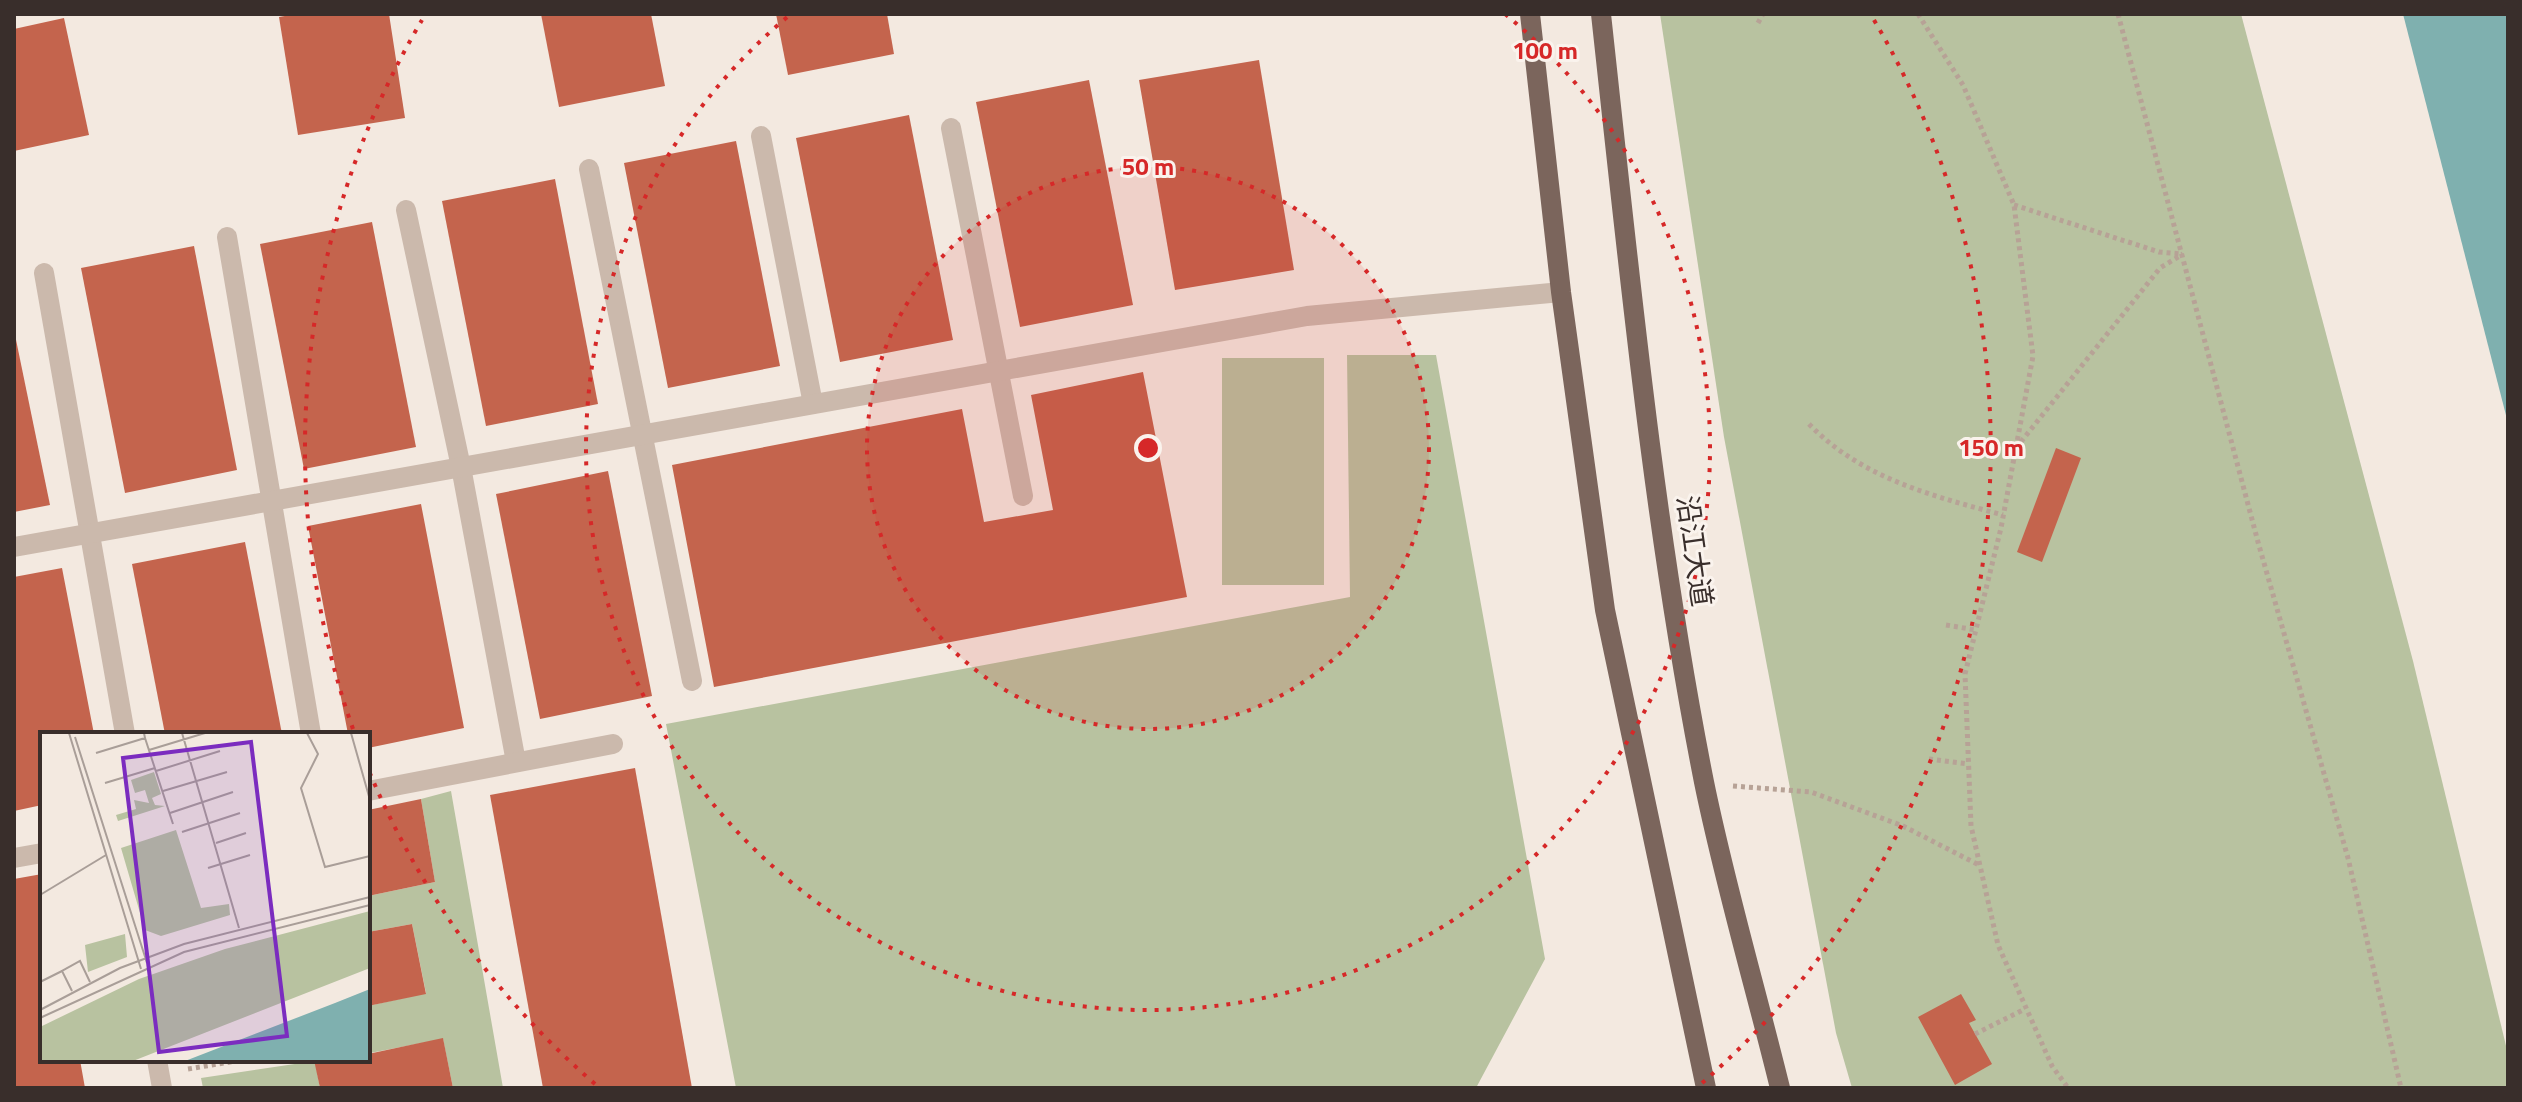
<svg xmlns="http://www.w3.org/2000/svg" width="2522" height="1102" font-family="'Titillium Web','Noto Sans SC',sans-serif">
<rect width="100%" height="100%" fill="#f3e9e0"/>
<g fill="#b8c2a0">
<polygon points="1660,14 2241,14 2413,661 2508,1054 2508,1088 1852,1088 1836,1033 1724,437"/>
<polygon points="1347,355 1436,355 1545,959 1476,1088 736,1088 666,724 1350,597"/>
<rect x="1222" y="358" width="102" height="227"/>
<polygon points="451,791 503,1088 453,1088 443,1039 370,1053 368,1006 426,993 412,924 368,932 368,896 435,882 421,799"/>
<polygon points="315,1061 320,1088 203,1088 201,1078"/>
</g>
<polygon fill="#7fb0af" points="2403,14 2508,14 2508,423"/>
<g fill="#c4644d">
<polygon points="296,14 389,14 405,118 298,135 279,17"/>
<polygon points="541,14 651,14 665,86 559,107"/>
<polygon points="776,14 887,14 894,54 788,75"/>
<polygon points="64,18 89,135 14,151 14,29"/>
<polygon points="1259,60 1294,270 1175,290 1139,80"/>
<polygon points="1089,80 1133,305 1020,327 976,102"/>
<polygon points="909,115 953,340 840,362 796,138"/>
<polygon points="736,141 780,366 668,388 624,163"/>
<polygon points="555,179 598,404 486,426 442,201"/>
<polygon points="372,222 416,447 304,469 260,244"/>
<polygon points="194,246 237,470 125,493 81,268"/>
<polygon points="14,330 50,505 14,512"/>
<polygon points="1143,372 1187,597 714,687 672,465 962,409 984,522 1053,510 1031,395"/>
<polygon points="2056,448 2081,458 2042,562 2017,552"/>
<polygon points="608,471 652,696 540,719 496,494"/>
<polygon points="421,504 464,728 368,748 368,734 348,734 308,526"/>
<polygon points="245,542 282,734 165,734 132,564"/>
<polygon points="62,568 94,734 42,734 42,805 14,811 14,577"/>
<polygon points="635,768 692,1088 543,1088 490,795"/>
<polygon points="421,799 435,882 368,896 368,810"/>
<polygon points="42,874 42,1060 80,1060 85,1088 14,1088 14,879"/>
<polygon points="412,924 426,994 368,1006 368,932"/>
<polygon points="1961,994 1976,1020 1969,1023 1992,1064 1955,1085 1918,1017"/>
<polygon points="443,1038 453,1088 320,1088 314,1060 368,1060 368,1054"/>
</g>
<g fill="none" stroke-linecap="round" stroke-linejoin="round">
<g stroke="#b7a296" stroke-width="5" stroke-dasharray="4 4" stroke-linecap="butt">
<polyline points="1918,14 1963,85 2014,205 2033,356 2001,528 1965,674 1971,826 1998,945 2052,1066 2068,1088"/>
<polyline points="2118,14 2258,542 2348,858 2401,1088"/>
<polyline points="1758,23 1763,14"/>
<polyline points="2014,205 2159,252 2182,254"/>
<path d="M 1809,424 C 1861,478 1932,496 2003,515"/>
<polyline points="2016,448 2160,268 2183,254"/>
<polyline points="1946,625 1976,630"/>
<polyline points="1929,759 1968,764"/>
<polyline points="1733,786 1811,792 1903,826 1979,865"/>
<polyline points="1975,1034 2025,1009"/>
<polyline points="188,1069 242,1060"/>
</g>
<g stroke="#cbb9ac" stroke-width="20">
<polyline points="951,128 1023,496"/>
<polyline points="761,136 813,404"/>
<polyline points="589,169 692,681"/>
<polyline points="406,210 461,467 516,762"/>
<polyline points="227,237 311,734"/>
<polyline points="44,273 125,734"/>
<polyline points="14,547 1307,316 1561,292"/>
<polyline points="368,791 613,744"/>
<polyline points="14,858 42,853"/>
<polyline points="157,1060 162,1088"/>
</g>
<g stroke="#7b655c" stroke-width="20">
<polyline points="1530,14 1561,292 1605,610 1706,1088"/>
<path d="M 1601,14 C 1629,270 1654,529 1704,782 C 1725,885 1755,986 1780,1088"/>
</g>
</g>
<circle cx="1148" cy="448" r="281" fill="#d62828" fill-opacity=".12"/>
<g fill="none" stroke="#d62828" stroke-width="4" stroke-dasharray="4 8">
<circle cx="1148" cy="448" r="281"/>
<path d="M1505 14A562 562 0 1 1 791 14"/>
<path d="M595 1084A843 843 0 0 1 369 771M353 729A843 843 0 0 1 422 20M1874 20A843 843 0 0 1 1701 1084"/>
</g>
<g text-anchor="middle" stroke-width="6" stroke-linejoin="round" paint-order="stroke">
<g font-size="28" fill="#392e2b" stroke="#faf3ed">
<text transform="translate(1695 551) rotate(82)" y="10">沿江大道</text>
</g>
</g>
<g transform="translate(40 732)">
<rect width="330" height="330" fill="#f3e9e0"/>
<path d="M 114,40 L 121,62 L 112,66 L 115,73 L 125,74 L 78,89 L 76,83 L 96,77 L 94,68 L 109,71 L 105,58 L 95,61 L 91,48 ZM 136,98 L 161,176 L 189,172 L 190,183 L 121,204 L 105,198 L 81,116 ZM 330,179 L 330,236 L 93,329 L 0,329 L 0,295 L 99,247 L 185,217 ZM 85,202 L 87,225 L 48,240 L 45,213 Z" fill="#b8c2a0"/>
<path d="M 330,257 L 330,329 L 145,329 L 295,271 Z" fill="#7fb0af"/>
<path fill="none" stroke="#a99e98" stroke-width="2" d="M 29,1 L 101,237M 142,1 L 199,196M 267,1 L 278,22 L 261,56 L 285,135 L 330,124M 311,1 L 330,68M 35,5 L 107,231M 105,6 L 133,92M 109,18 L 165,1M 56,21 L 105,6 L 104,1M 116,39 L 180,19M 65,51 L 115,36M 123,59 L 187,40M 130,81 L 193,60M 142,100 L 200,81M 176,111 L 206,101M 168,136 L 210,123M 0,163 L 66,123M 0,250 L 22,239M 32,259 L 22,239 L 40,229 L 50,250M 0,278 L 80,236 L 144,212 L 330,165M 0,286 L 144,220 L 330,173"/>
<path fill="#7b2cbf" fill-opacity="0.15" stroke="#7b2cbf" stroke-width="4" d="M 211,10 L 247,304 L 119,320 L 83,26 Z"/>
<rect width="330" height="330" fill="none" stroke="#392e2b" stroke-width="4"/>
</g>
<circle cx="1148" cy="448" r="12" fill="#d62828" stroke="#faf3ed" stroke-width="4"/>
<g font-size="24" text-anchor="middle" font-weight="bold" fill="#d62828" stroke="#faf3ed" stroke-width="6" stroke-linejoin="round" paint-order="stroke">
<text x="1545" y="59">100 m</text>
<text x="1148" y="175">50 m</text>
<text x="1991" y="456">150 m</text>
</g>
<rect width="2522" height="1102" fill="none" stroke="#392e2b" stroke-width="32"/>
</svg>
